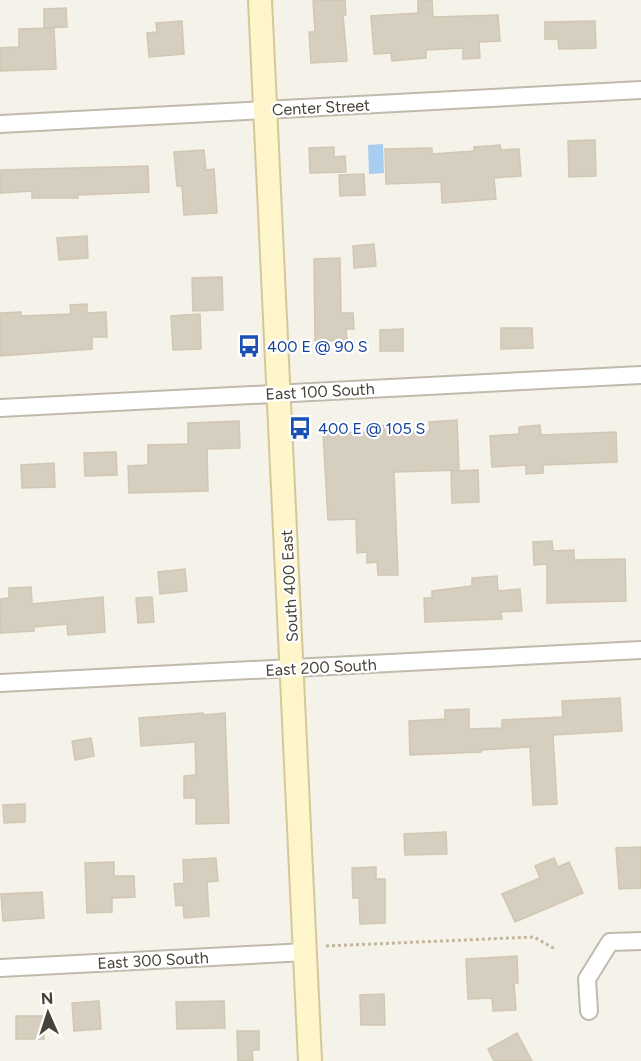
<svg xmlns="http://www.w3.org/2000/svg" width="641" height="1061" font-family="Figtree,sans-serif">
<rect width="100%" height="100%" fill="#f4f2e9"/>
<polygon fill="#a7cdf0" points="383,144 384,173 369,174 368,145"/>
<g fill="#d6cfbf" stroke="#d1c7b2" stroke-width="1.5">
<polygon points="313,0 345,0 346,15 343,15 347,61 311,63 309,32 315,32"/>
<polygon points="418,0 432,0 433,17 498,15 500,41 479,42 480,58 463,59 463,48 426,50 426,58 392,61 391,53 374,54 371,16 418,13"/>
<polygon points="66,8 67,27 44,28 44,9"/>
<polygon points="182,21 184,54 149,57 147,33 157,32 156,23"/>
<polygon points="595,21 596,48 559,49 558,39 545,39 545,22"/>
<polygon points="54,28 56,69 0,71 0,48 19,47 19,29"/>
<polygon points="595,140 596,176 569,177 568,141"/>
<polygon points="500,145 501,150 519,149 521,176 494,178 496,199 442,203 441,182 386,184 385,149 432,148 432,154 474,151 474,147"/>
<polygon points="334,147 334,157 345,156 346,172 310,173 309,148"/>
<polygon points="204,150 206,170 214,169 217,213 184,215 182,186 177,186 174,152"/>
<polygon points="148,166 149,192 78,195 78,198 32,198 32,191 0,193 0,170"/>
<polygon points="364,174 365,195 340,196 339,175"/>
<polygon points="87,236 88,258 59,260 57,238"/>
<polygon points="374,244 376,266 354,268 353,246"/>
<polygon points="340,258 341,313 353,313 354,329 346,329 347,340 315,341 314,259"/>
<polygon points="222,277 223,310 193,311 192,278"/>
<polygon points="87,304 87,313 106,312 107,337 92,337 92,349 0,356 0,313 21,312 21,316 71,314 70,305"/>
<polygon points="200,314 201,349 173,350 171,316"/>
<polygon points="501,328 532,328 533,348 501,349"/>
<polygon points="403,329 403,351 380,351 380,330"/>
<polygon points="457,420 459,470 394,472 398,575 378,575 377,562 367,563 367,552 357,553 356,519 328,520 323,433 376,432 376,426 396,425 396,432 430,431 429,422"/>
<polygon points="239,421 240,448 207,449 208,491 129,493 128,466 148,465 148,445 188,444 188,423"/>
<polygon points="540,425 541,435 616,432 617,462 543,465 543,473 526,474 526,465 492,467 490,436 519,434 519,427"/>
<polygon points="116,452 117,475 85,476 84,453"/>
<polygon points="54,463 55,487 22,488 21,465"/>
<polygon points="478,470 479,502 452,503 451,471"/>
<polygon points="552,541 553,551 574,550 574,560 625,559 626,601 547,603 547,564 534,565 533,542"/>
<polygon points="185,569 187,591 160,594 158,572"/>
<polygon points="497,576 498,591 520,589 522,611 501,612 502,619 425,622 424,598 432,598 432,591 472,586 472,578"/>
<polygon points="31,587 32,604 103,597 105,632 68,635 67,624 34,627 34,631 0,633 1,599 9,598 9,588"/>
<polygon points="152,597 154,622 138,623 136,598"/>
<polygon points="620,698 622,731 553,735 557,804 533,805 530,747 481,750 481,752 410,755 409,721 445,719 445,710 469,709 469,729 502,728 502,720 563,717 562,701"/>
<polygon points="203,713 203,715 225,713 229,823 196,824 196,798 184,798 184,776 196,775 195,742 141,746 139,718"/>
<polygon points="91,738 94,756 75,760 72,741"/>
<polygon points="25,804 25,822 4,823 3,805"/>
<polygon points="446,832 447,854 405,855 404,834"/>
<polygon points="641,847 641,888 619,889 616,848"/>
<polygon points="216,858 218,881 207,882 209,916 184,918 183,905 176,906 174,884 184,883 183,860"/>
<polygon points="554,858 558,867 569,862 583,893 515,922 502,894 540,878 535,866"/>
<polygon points="114,862 114,876 134,876 135,897 112,898 112,912 87,913 85,863"/>
<polygon points="376,867 376,879 385,879 385,923 360,924 359,898 353,898 352,868"/>
<polygon points="42,892 44,918 3,921 1,894"/>
<polygon points="517,956 518,983 514,983 516,1010 493,1011 492,998 468,999 466,959"/>
<polygon points="384,994 385,1025 361,1025 360,995"/>
<polygon points="99,1001 101,1029 74,1031 72,1003"/>
<polygon points="224,1001 225,1028 177,1029 176,1002"/>
<polygon points="16,1016 43,1016 44,1039 16,1039"/>
<polygon points="237,1031 259,1031 259,1050 252,1050 253,1061 238,1061"/>
<polygon points="517,1033 532,1061 494,1061 488,1049"/>
</g>
<g fill="none" stroke-linecap="round" stroke-linejoin="round">
<g stroke="#c0baac" stroke-width="20">
<g id="street">
<polyline points="0,124 641,90"/>
<polyline points="0,408 641,375"/>
<polyline points="0,683 641,650"/>
<polyline points="0,968 306,952"/>
<polyline points="589,1011 587,979 610,942 641,941"/>
</g>
</g>
<g stroke="#d4c89a" stroke-width="26">
<polyline id="secondary" points="260,0 310,1061"/>
</g>
<polyline stroke="#c2b79d" stroke-width="3" stroke-dasharray="3 3" stroke-linecap="butt" points="326,946 534,937 555,949"/>
<use href="#street" stroke="#fff" stroke-width="16"/>
<use href="#secondary" stroke="#fef5ca" stroke-width="22"/>
</g>
<defs>
<g id="bus-bare" transform="scale(1.8)"><path d="M-5-6H5V4H4V6H2V4H-2V6H-4V4H-5ZM-3.5-4V0h7V-4ZM-3.5 1.2v1.5H-2V1.2ZM2 1.2v1.5H3.5V1.2Z" fill="#1a4fb4" stroke="#fff" stroke-width="2.5" paint-order="stroke"/></g>
</defs>
<g fill-rule="evenodd">
<use href="#bus-bare" x="249" y="346"/>
<use href="#bus-bare" x="300" y="428"/>
</g>
<g text-anchor="middle" stroke-width="4.5" stroke-linejoin="round" paint-order="stroke">
<g font-size="16" fill="#484338" stroke="#fff">
<text transform="translate(321 107) rotate(-3)" y="6">Center Street</text>
<text transform="translate(320 391) rotate(-3)" y="6">East 100 South</text>
<text transform="translate(289 586) rotate(-93)" y="6">South 400 East</text>
<text transform="translate(321 667) rotate(-3)" y="6">East 200 South</text>
<text transform="translate(153 960) rotate(-3)" y="6">East 300 South</text>
</g>
<g font-size="16" fill="#164399" stroke="#fff" text-anchor="start">
<text x="267" y="352">400 E @ 90 S</text>
<text x="318" y="434">400 E @ 105 S</text>
</g>
</g>
<g transform="translate(48 1013) rotate(357)" stroke="#ffffff" stroke-width="4.5" paint-order="stroke">
<path d="M0-4.5L10 22L0 15L-10 22Z" fill="#484338"/>
<text y="-9" font-size="16" font-weight="bold" text-anchor="middle" fill="#484338">N</text>
</g>
</svg>
